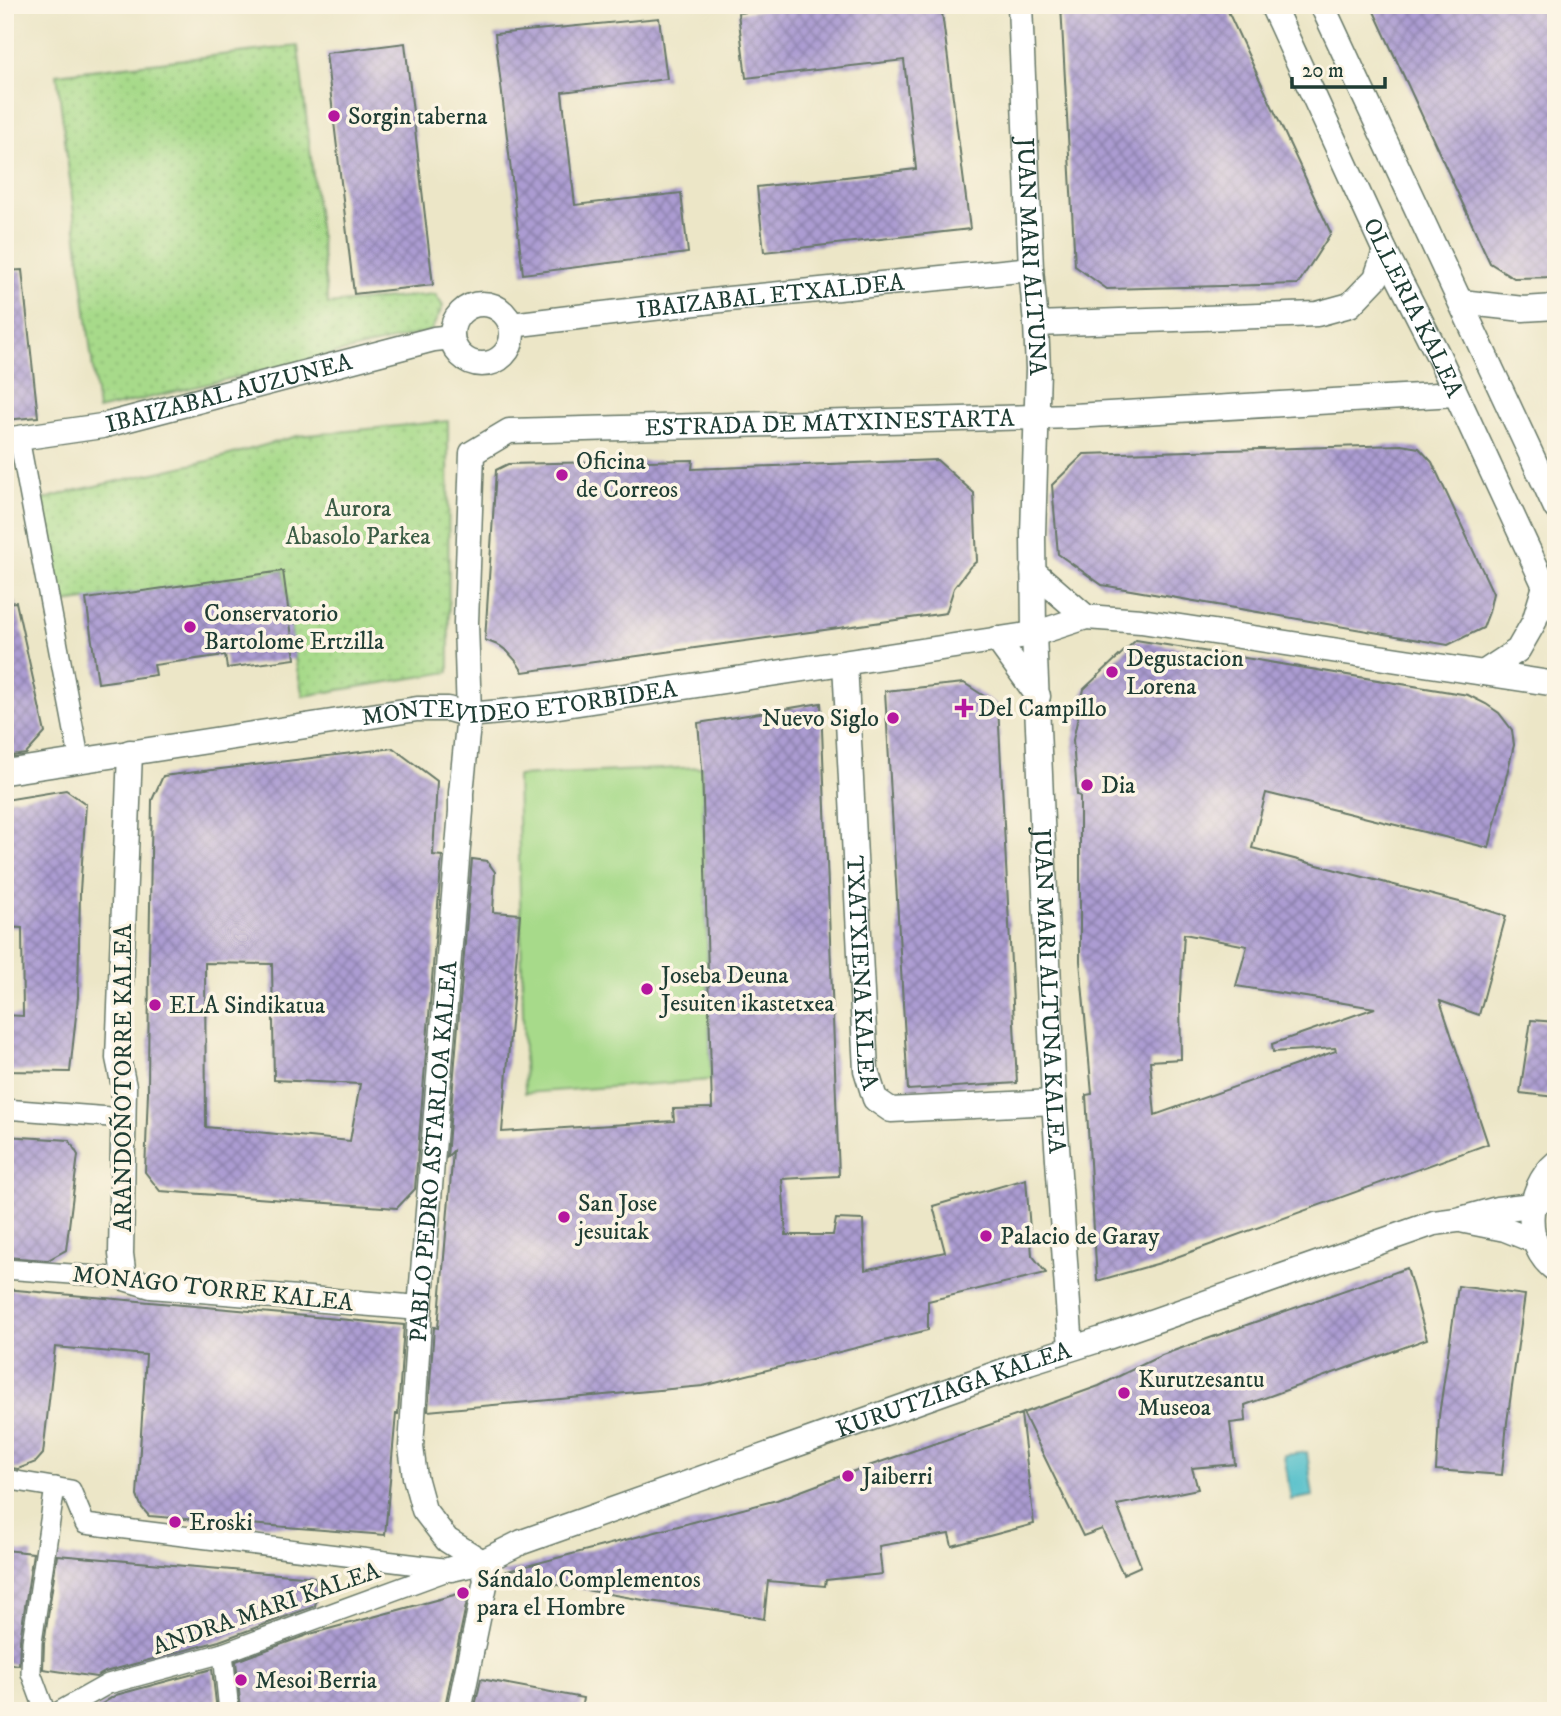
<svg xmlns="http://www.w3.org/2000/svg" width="1561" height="1716" font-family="'IM FELL DW Pica',serif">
<defs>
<pattern id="park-dots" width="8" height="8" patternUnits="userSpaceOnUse" patternTransform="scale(1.75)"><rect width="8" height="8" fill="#a7da8a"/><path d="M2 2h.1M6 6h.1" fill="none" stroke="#8fbc78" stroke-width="1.8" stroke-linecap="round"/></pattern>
<pattern id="building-cross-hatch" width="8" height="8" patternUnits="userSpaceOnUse" patternTransform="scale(1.75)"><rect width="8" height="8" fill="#ac9cd2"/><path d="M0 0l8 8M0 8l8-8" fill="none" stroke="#8b80ab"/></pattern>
</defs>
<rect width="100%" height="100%" fill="#fcf5e5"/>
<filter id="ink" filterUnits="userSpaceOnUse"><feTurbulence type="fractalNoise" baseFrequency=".0143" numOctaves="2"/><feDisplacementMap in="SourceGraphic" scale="14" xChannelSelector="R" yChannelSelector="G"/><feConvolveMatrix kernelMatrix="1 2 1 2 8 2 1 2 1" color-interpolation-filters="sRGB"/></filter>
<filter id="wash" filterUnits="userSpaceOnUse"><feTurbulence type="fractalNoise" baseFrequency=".00686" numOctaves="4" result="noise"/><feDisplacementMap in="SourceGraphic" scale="28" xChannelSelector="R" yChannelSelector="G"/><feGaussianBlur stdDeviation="1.57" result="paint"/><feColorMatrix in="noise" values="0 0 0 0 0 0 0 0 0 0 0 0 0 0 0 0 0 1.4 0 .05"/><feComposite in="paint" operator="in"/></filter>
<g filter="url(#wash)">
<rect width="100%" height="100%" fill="#ece6c7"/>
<polygon fill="#a7da8a" stroke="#638c5f" stroke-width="2" points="702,767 711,1080 525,1093 517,776"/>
<g fill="url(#park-dots)" stroke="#638c5f" stroke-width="2">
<polygon points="298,46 328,304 435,294 443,306 431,331 98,410 57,74"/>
<polygon points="448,421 449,672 303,696 295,659 283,571 50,605 31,503 73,491 208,461 297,436"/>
</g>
<polygon fill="#52bfca" stroke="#387e7f" stroke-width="2" points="1307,1452 1313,1496 1291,1500 1284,1455"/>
<g id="blocks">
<g fill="url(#building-cross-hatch)" fill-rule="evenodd">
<polygon points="804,5 941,5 970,229 764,252 757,187 916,169 904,60 746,78 738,13"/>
<polygon points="1061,5 1225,5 1331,233 1298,284 1107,289 1075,266"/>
<polygon points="1371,5 1556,5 1556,277 1514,278 1490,263"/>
<polygon points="659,18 667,79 562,92 575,205 681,193 688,253 523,274 495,34"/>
<polygon points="405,43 433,285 354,294 326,53"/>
<polygon points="22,270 38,417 5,420 5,271"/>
<polygon points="1401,445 1419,448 1432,462 1493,593 1489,612 1483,628 1448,645 1102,585 1058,554 1052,485 1084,454"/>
<polygon points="693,460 692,469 937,460 974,493 977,561 970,567 954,588 946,613 523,672 516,661 508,652 500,646 485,640 496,470 508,464"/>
<polygon points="283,571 295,659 227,668 225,655 154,665 156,675 98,683 86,599"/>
<polygon points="16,602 45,733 26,754 5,757 5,603"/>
<path d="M 1136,640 L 1468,695 L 1486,704 L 1499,713 L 1512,730 L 1514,745 L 1489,848 L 1266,793 L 1252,848 L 1471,905 L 1506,916 L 1479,1015 L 1440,1001 L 1488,1144 L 1160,1263 L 1097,1281 L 1086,1095 L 1092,1094 L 1080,961 L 1080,796 L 1077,795 L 1073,740 L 1084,689 ZM 1184,934 L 1247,946 L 1236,986 L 1375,1008 L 1272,1044 L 1273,1052 L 1335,1048 L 1336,1051 L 1155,1115 L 1150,1061 L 1181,1059 L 1180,1000 Z"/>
<polygon points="964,683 998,705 1017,1083 908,1090 885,691"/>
<polygon points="821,703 839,1176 782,1179 786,1235 833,1235 836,1219 863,1220 865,1270 945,1252 933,1206 1026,1179 1032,1255 1046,1273 928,1301 928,1330 703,1386 428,1411 434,1327 438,1328 453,1151 447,1157 472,859 487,861 495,872 493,912 520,914 502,1132 674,1121 673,1109 712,1108 702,767 698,723"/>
<path d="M 393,748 L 437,781 L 433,855 L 442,856 L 415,1189 L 397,1208 L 160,1191 L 145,1172 L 148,1092 L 149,961 L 152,800 L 163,776 ZM 205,963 L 272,964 L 274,1080 L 360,1084 L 350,1141 L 206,1127 Z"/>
<polygon points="66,790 86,804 80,891 78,997 70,1072 5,1071 5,1015 23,1016 22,928 5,927 5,800"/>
<polygon points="1531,1020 1556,1022 1556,1097 1520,1093"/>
<polygon points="5,1136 69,1140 78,1155 66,1250 48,1260 5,1257"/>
<polygon points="1407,1268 1427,1339 1245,1405 1246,1421 1230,1423 1235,1464 1192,1468 1198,1489 1117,1505 1141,1566 1123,1574 1102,1529 1083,1536 1023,1413 1099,1386 1162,1355"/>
<polygon points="1458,1286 1525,1295 1507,1422 1502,1475 1436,1470 1439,1415"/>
<polygon points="5,1289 404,1325 398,1414 396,1414 385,1535 149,1516 142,1508 137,1496 146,1355 55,1347 43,1454 36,1462 18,1469 5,1467"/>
<polygon points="1021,1414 1034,1524 952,1546 949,1534 879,1546 882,1574 826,1580 825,1586 768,1581 764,1619 723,1611 649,1601 500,1575 500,1573 777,1500 857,1470"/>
<polygon points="5,1550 33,1553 20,1640 19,1665 5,1663"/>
<polygon points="57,1555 314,1577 318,1591 315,1606 219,1641 105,1672 96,1677 43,1669 44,1643"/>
<polygon points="469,1591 444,1711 241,1711 236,1661 310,1634"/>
<polygon points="212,1669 217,1711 91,1711 116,1695"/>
<polygon points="481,1679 583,1698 581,1711 474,1711"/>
</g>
</g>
</g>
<g filter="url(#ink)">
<use href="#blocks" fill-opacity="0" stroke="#677867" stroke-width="2"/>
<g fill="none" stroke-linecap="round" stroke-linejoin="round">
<g stroke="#677867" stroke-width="22">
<g id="pedestrian">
<polyline points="19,438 77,747"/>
<polyline points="5,1109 123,1118"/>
<polyline points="5,1269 124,1278"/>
<polyline points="5,1479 71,1490 85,1524 451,1569"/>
<polyline points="223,1653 229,1711"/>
<polyline points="45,1711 31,1673 32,1642 55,1487"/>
<polyline points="60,1711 108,1684 223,1653 447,1571"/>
</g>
</g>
<g stroke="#677867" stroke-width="27">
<g id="minor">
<path id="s1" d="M 1020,5 L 1031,269 L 1036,324 L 1038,369 L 1033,534 L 1034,634 L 1054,1102 L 1071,1348"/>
<path id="s2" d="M 1272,5 L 1385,251 L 1438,355 L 1556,610"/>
<polyline points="1322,5 1556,508"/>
<polyline points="1461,302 1523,309 1556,307"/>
<circle cx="482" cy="334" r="30"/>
<polyline points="1036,324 1317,314 1350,305 1376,278 1385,251"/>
<path id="s3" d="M 511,325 L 729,299 L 1031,269"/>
<path id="s4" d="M 5,440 L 102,426 L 434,339 L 452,337"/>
<polyline points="1033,571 1086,617"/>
<polyline points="997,639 1038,696"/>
<path id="s5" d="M 845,663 L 866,1070 L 875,1099 L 891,1110 L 1054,1102"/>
<polyline points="1483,673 1518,650 1534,622 1545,586"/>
<polyline points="130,752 118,1058 124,1087 121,1254 124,1278 151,1286 420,1308"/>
<path id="s6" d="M 5,772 L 417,709 L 448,709 L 469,715 L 552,707 L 1034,634 L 1086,617 L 1141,621 L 1556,684"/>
<path d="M 1556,1163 C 1526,1188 1521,1246 1556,1270"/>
<polyline points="1465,1221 1505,1229 1535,1241"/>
<path id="s7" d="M 451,1569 L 482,1562 L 522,1542 L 1029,1362 L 1105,1338 L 1434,1223 L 1457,1220 L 1497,1209 L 1533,1205 L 1556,1191"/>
<path id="s8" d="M 459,1711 L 486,1580 L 482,1562 L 447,1540 L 424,1510 L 415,1477 L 411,1447 L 420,1308 L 461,811 L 461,793 L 469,715 L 466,623 L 472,453 L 509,431 L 1074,416 L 1455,394"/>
</g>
</g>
<use href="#pedestrian" stroke="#fff" stroke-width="19"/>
<use href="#minor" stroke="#fff" stroke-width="24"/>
</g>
</g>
<g fill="#b5179e" stroke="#fcf5e5" stroke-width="2.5">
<circle cx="334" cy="116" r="7"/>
<circle cx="562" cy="475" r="7"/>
<circle cx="190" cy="627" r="7"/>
<circle cx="1112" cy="672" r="7"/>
<path d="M960.5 697.5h7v7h7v7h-7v7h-7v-7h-7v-7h7z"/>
<circle cx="893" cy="718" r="7"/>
<circle cx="1087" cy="785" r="7"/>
<circle cx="647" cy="989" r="7"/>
<circle cx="155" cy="1005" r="7"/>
<circle cx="564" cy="1217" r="7"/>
<circle cx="986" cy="1236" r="7"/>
<circle cx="1124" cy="1393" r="7"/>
<circle cx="848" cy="1476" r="7"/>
<circle cx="175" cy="1522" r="7"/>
<circle cx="463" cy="1593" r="7"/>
<circle cx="241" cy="1680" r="7"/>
</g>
<g text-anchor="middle" stroke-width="7" stroke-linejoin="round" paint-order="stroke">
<g font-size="24" fill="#1f3d34" stroke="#fcf5e5" text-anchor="start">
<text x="348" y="124">Sorgin taberna</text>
<text x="576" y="469">Oficina<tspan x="576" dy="28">de Correos</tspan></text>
<text x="204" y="621">Conservatorio<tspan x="204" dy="28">Bartolome Ertzilla</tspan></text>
<text x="1126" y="666">Degustacion<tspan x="1126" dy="28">Lorena</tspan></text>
<text x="978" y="716">Del Campillo</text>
<text x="879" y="726" text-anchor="end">Nuevo Siglo</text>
<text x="1101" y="793">Dia</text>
<text x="661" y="983">Joseba Deuna<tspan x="661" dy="28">Jesuiten ikastetxea</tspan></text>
<text x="169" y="1013">ELA Sindikatua</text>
<text x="578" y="1211">San Jose<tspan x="578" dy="28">jesuitak</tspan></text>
<text x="1000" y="1244">Palacio de Garay</text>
<text x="1138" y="1387">Kurutzesantu<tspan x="1138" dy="28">Museoa</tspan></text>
<text x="862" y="1484">Jaiberri</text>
<text x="189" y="1530">Eroski</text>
<text x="477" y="1587">Sándalo Complementos<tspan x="477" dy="28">para el Hombre</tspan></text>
<text x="255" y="1688">Mesoi Berria</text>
</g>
<g font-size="24" fill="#1f3d34" stroke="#fcf5e5">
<text dy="8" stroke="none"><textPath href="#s1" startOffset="252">JUAN MARI ALTUNA</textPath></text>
<text dy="8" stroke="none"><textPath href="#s3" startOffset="261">IBAIZABAL ETXALDEA</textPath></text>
<text dy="8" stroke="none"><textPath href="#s2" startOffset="334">OLLERIA KALEA</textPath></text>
<text dy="8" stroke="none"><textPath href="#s4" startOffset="229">IBAIZABAL AUZUNEA</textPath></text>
<text dy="8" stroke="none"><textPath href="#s8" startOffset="1656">ESTRADA DE MATXINESTARTA</textPath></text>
<text dy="8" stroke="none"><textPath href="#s6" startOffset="520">MONTEVIDEO ETORBIDEA</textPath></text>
<text dy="8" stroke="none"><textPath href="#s5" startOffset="310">TXATXIENA KALEA</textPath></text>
<text dy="8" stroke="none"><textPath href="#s1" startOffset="987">JUAN MARI ALTUNA KALEA</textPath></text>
<text transform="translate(123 1078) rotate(-90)" y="8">ARANDOÑOTORRE KALEA</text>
<text dy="8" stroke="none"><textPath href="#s8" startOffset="592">PABLO PEDRO ASTARLOA KALEA</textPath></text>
<text transform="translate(213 1288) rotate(6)" y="8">MONAGO TORRE KALEA</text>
<text dy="8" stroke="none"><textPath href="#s7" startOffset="534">KURUTZIAGA KALEA</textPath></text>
<text transform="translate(266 1608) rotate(-19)" y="8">ANDRA MARI KALEA</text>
</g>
<g font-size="24" fill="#3a5c45" stroke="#fcf5e5">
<text x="358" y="516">Aurora<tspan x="358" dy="28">Abasolo Parkea</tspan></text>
</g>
</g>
<rect width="1561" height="1716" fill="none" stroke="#fcf5e5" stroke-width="28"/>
<path d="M1292 77v10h93v-10" fill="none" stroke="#1f3d34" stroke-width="3.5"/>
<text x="1302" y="77" font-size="21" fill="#1f3d34" stroke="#fcf5e5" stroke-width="5" paint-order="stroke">20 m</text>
</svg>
